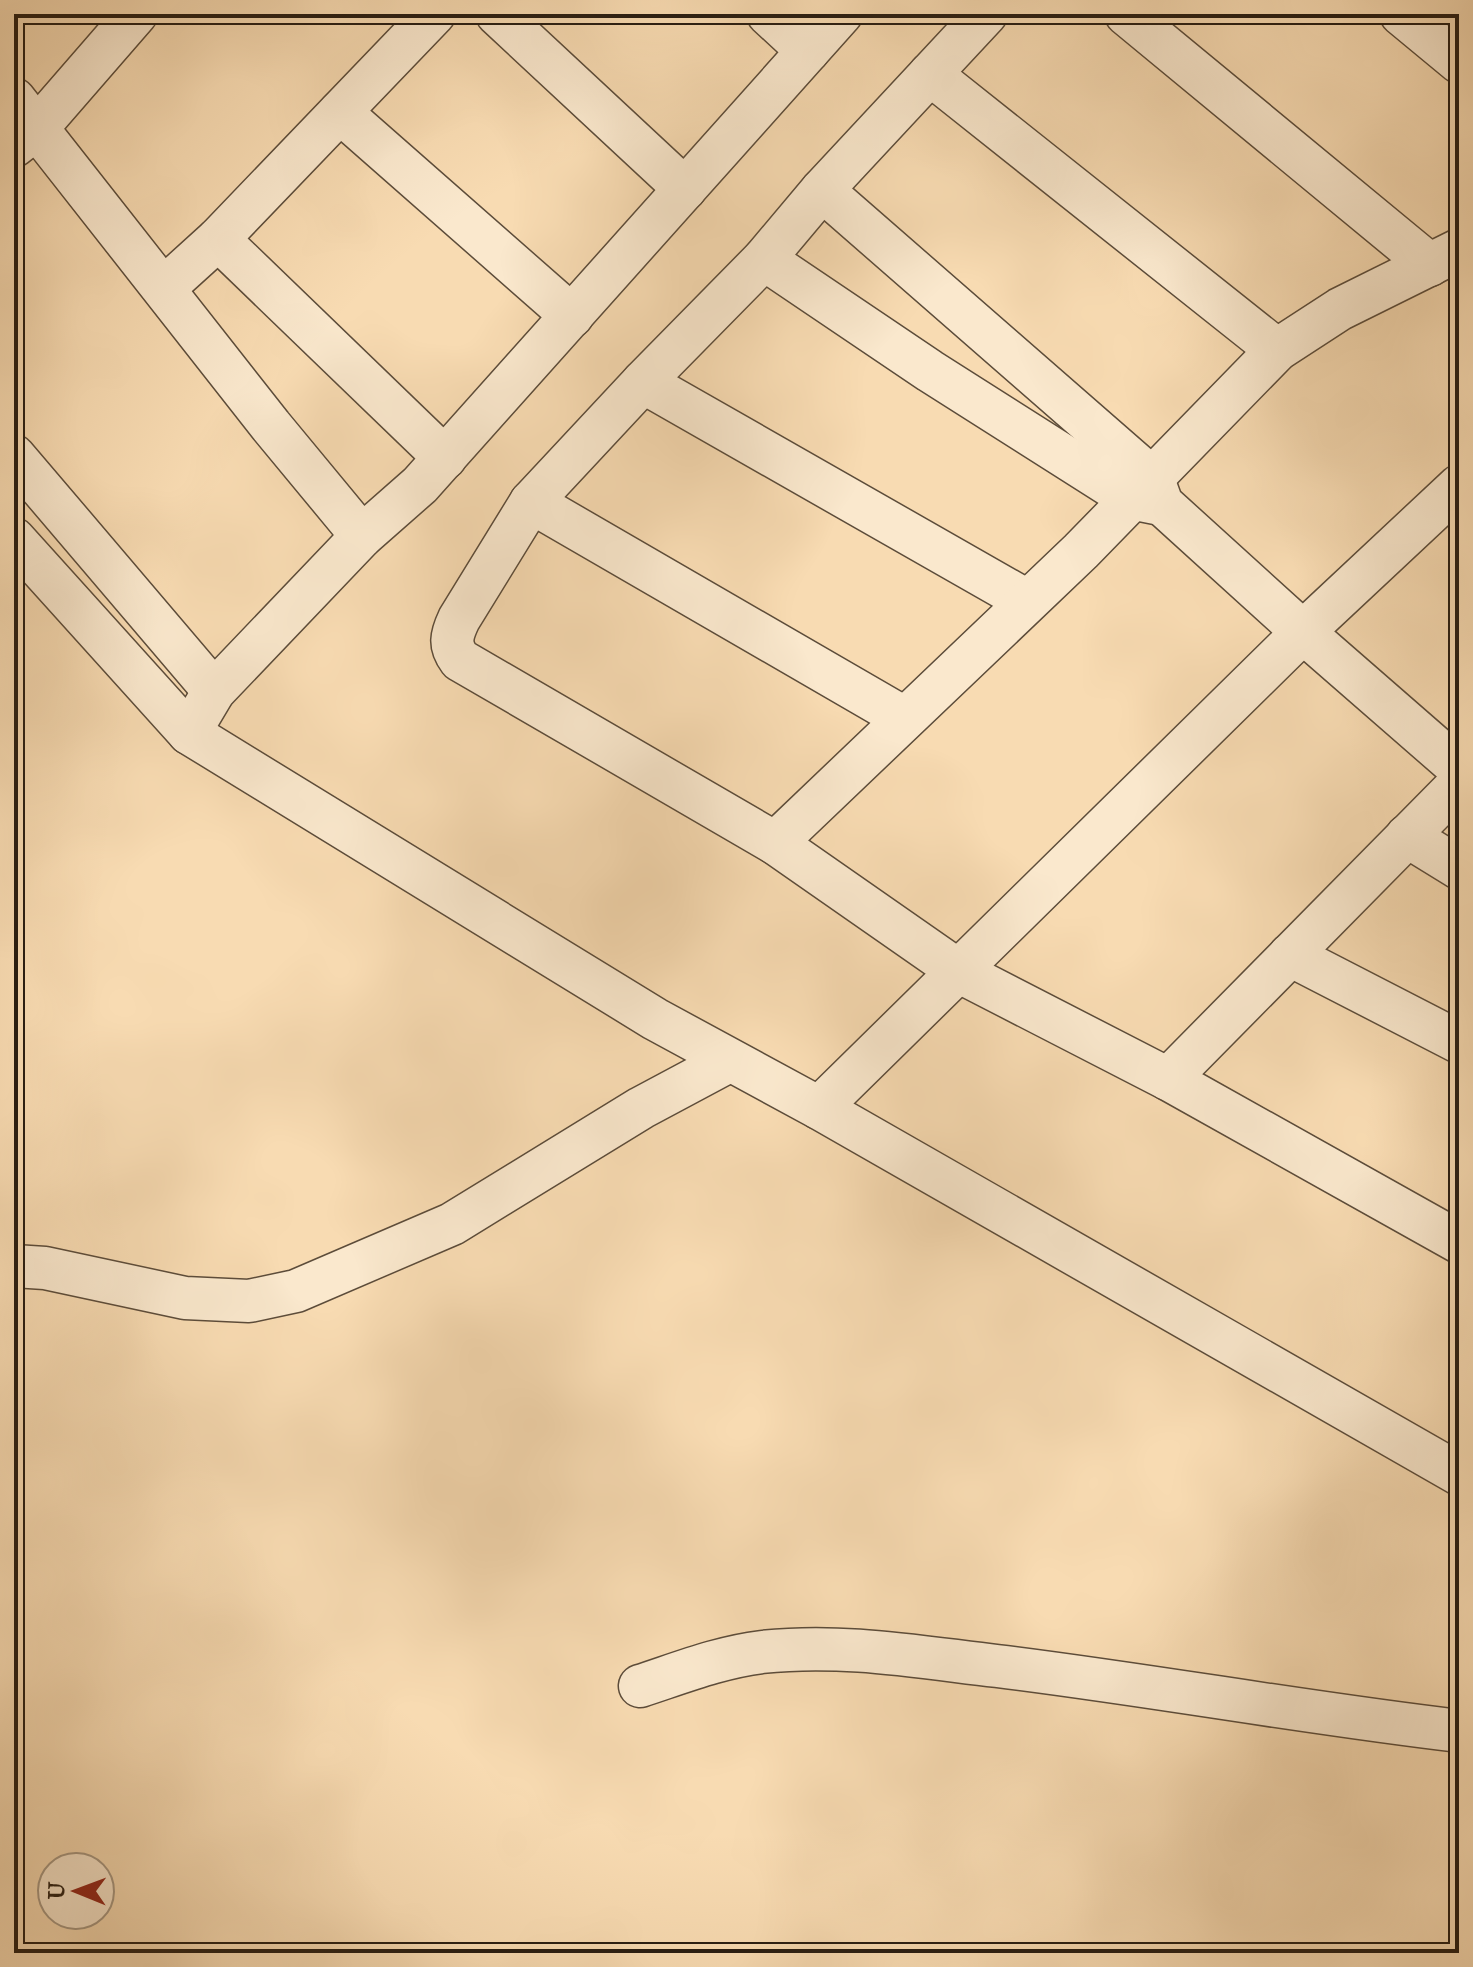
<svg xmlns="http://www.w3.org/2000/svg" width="1473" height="1967" font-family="'IM FELL Great Primer',serif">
<rect width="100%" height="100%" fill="#f8dbb2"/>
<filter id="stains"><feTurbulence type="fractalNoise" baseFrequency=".0025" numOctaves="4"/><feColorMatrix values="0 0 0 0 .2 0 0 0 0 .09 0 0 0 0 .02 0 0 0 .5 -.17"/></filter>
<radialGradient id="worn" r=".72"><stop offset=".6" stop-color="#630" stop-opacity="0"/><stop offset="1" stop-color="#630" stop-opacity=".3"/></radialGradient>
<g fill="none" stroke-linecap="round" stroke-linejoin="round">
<g stroke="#5c4c3a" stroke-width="45">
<g id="minor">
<polyline points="497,14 685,189"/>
<polyline points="768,14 808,51"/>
<path d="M 986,14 L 822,190 L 764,259 L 643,382 L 531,502 L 459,619 C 451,636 449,645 460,660 L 775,843 L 960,972 L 1168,1079 L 1459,1242"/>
<polyline points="1126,14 1430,265"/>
<polyline points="1401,14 1459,62"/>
<polyline points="930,74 1277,350"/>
<polyline points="14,99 271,426 362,536"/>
<polyline points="340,112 572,316"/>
<polyline points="14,146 37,128 136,14"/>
<polyline points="822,190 1153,479 1162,504 1303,632 1459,768"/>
<polyline points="218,239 445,458"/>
<polyline points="764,259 930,371 1130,498 1155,503"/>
<polyline points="164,288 218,239 434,14"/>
<polyline points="643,382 1027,601"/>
<polyline points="14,456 214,691"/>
<polyline points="531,502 904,718"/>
<polyline points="14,539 189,733 655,1019 819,1108 1459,1474"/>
<polyline points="189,733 214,691 362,536 420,485 841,14"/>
<polyline points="1407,836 1459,868"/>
<polyline points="775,843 1081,551 1277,350 1340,309 1459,250"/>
<polyline points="1290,955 1459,1042"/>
<polyline points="1168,1079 1459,784"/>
<polyline points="819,1108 1303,632 1459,486"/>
<polyline points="14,1266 45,1268 185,1298 249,1301 296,1291 452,1224 641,1108 729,1061"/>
<path d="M 640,1686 C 680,1673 720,1657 762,1652 C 841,1643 919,1657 997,1666 C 1152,1685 1305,1713 1459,1731"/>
</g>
</g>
<use href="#minor" stroke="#fae8cd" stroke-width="42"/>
</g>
<rect width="1473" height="1967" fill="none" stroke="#f8dbb2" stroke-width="48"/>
<rect x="16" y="16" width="1441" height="1935" fill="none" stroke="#281d12" stroke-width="4"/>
<rect x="24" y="24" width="1425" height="1919" fill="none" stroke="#281d12" stroke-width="2"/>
<g transform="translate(76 1891) rotate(271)"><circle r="38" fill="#fae8cd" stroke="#a69782" stroke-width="2"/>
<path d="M0-6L14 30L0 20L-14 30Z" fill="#8f2418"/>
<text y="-12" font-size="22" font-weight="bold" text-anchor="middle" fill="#281d12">U</text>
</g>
<rect width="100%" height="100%" filter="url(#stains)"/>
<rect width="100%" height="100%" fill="url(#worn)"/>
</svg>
